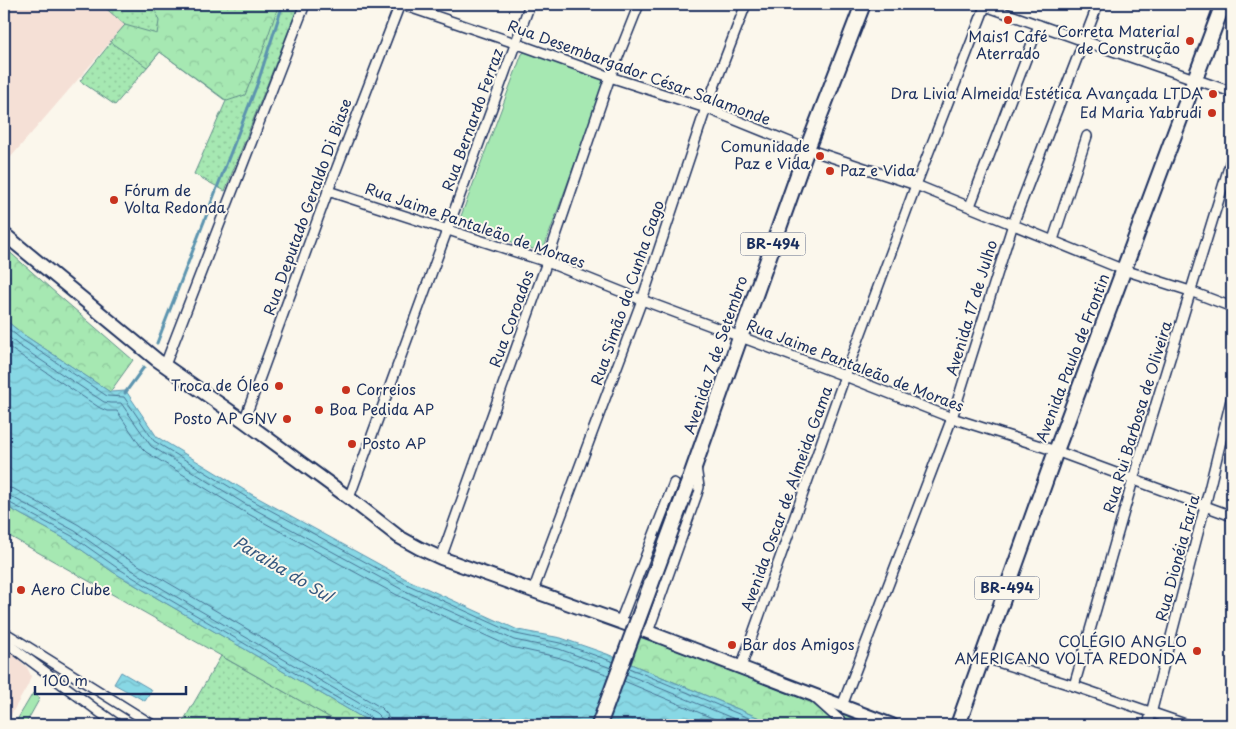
<svg xmlns="http://www.w3.org/2000/svg" width="1236" height="729" font-family="'Playpen Sans',sans-serif">
<defs>
<pattern id="grass-dots" width="8" height="8" patternUnits="userSpaceOnUse" patternTransform="scale(1.25)"><rect width="8" height="8" fill="#a6e8b2"/><path d="M2 2h.1M6 6h.1" fill="none" stroke="#8ec79c" stroke-width="1.8" stroke-linecap="round"/></pattern>
<pattern id="forest-crowns" width="20" height="18" patternUnits="userSpaceOnUse" patternTransform="scale(1.25)"><rect width="20" height="18" fill="#a6e8b2"/><path d="M2 6a3 3 0 1 1 6 0M12 15a3 3 0 1 1 6 0" fill="none" stroke="#8ec79c"/></pattern>
<pattern id="water-waves" width="16" height="10" patternUnits="userSpaceOnUse" patternTransform="scale(1.25)"><rect width="16" height="10" fill="#88d8e5"/><path d="M0 5q4-4 8 0t8 0" fill="none" stroke="#75bac7"/></pattern>
</defs>
<rect width="100%" height="100%" fill="#fbf7ec"/>
<filter id="ink" filterUnits="userSpaceOnUse"><feTurbulence type="fractalNoise" baseFrequency=".02" numOctaves="2"/><feDisplacementMap in="SourceGraphic" scale="10" xChannelSelector="R" yChannelSelector="G"/><feConvolveMatrix kernelMatrix="1 2 1 2 8 2 1 2 1" color-interpolation-filters="sRGB"/></filter>
<g filter="url(#ink)">
<g fill="#f5e0d6">
<polygon points="4,4 101,4 125,25 4,165"/>
<polygon points="4,646 27,667 31,676 28,685 5,725 4,725 4,667 7,662 4,659"/>
</g>
<g fill="url(#grass-dots)" stroke="#608c88">
<polygon points="101,4 299,4 225,191 194,174 226,101 160,52 115,105 80,81 125,25"/>
<polygon points="221,656 343,725 181,725"/>
<polygon points="835,710 857,719 860,723 866,725 852,725"/>
</g>
<g fill="url(#forest-crowns)" stroke="#608c88">
<polygon points="158,4 279,4 262,53 245,95 227,101 160,52 147,67 110,42 125,25 157,34 159,21 154,8"/>
<polygon points="4,247 50,288 133,360 110,392 24,335 4,319"/>
<polygon points="4,505 69,541 113,572 157,598 375,725 343,725 4,533"/>
<polygon points="641,637 809,701 838,725 776,725 631,664"/>
</g>
<g fill="#a6e8b2" stroke="#608c88">
<polygon points="527,50 603,77 604,83 544,248 539,251 464,226 460,222 461,216 522,54"/>
<polygon points="33,693 40,698 25,725 14,725"/>
</g>
<g fill="url(#water-waves)" stroke="#5c94af">
<polygon points="4,319 24,335 110,392 126,391 157,437 251,494 406,579 518,630 561,638 607,654 776,725 375,725 157,598 113,572 69,541 4,505"/>
<polygon points="121,672 152,690 145,701 114,684"/>
</g>
<g fill="none" stroke-linecap="round" stroke-linejoin="round">
<g stroke="#477394" stroke-width="1">
<polyline points="4,325 21,339 107,396 124,397 154,441 248,498 404,583 516,634 560,643 614,662"/>
<polyline points="4,333 18,345 104,402 110,403 121,403 151,446 245,504 401,589 514,640 559,649 611,668"/>
<polyline points="4,343 14,351 100,408 107,411 117,411 142,448 146,452 241,510 397,595 511,647 557,657 609,675"/>
<polyline points="4,487 14,489 79,525 123,556 167,582 380,707 387,714 390,725"/>
<polyline points="4,495 10,496 75,531 119,562 163,589 376,713 381,718 382,725"/>
<polyline points="4,501 8,502 72,536 116,567 160,594 373,719 376,722 376,725"/>
<polyline points="629,668 765,725"/>
<polyline points="626,674 749,725"/>
<polyline points="624,681 729,725"/>
</g>
<g stroke="#5c94af" stroke-width="3">
<polyline points="157,343 258,82 283,4"/>
<polyline points="125,393 144,367"/>
</g>
<g stroke="#1b2f5e" stroke-width="12">
<g id="street">
<polyline points="400,4 515,43 610,77 706,108 807,149 916,185 1124,270 1190,291 1232,307"/>
<polyline points="980,4 1084,41 1232,92"/>
<polyline points="328,191 547,262 642,300 845,376 952,418 1056,451 1232,516"/>
<polyline points="970,206 1039,25"/>
<polyline points="1053,240 1087,136"/>
<polyline points="165,365 305,4"/>
<polyline points="244,421 328,191 400,4"/>
<polyline points="349,498 530,4"/>
<polyline points="441,558 547,262 610,77 639,4"/>
<polyline points="533,591 642,300 706,108 746,4"/>
<polyline points="620,622 674,483"/>
<polyline points="4,632 153,725"/>
<polyline points="648,632 697,494 699,487 696,467"/>
<polyline points="4,641 98,711 118,725"/>
<polyline points="982,657 1074,686 1188,725"/>
<polyline points="741,667 845,376 916,185 986,4"/>
<polyline points="1074,686 1139,459 1232,157"/>
<polyline points="814,697 845,725"/>
<polyline points="842,706 952,418 1013,224 1098,4"/>
<polyline points="1148,725 1205,506 1232,396"/>
</g>
</g>
<g stroke="#1b2f5e" stroke-width="16">
<polyline id="secondary" points="4,234 157,360 244,421 349,498 399,537 419,548 441,558 648,632 892,725"/>
</g>
<g stroke="#1b2f5e" stroke-width="18">
<g id="primary">
<polyline points="687,487 807,149 863,4"/>
<polyline points="958,725 1056,451 1223,4"/>
</g>
</g>
<use href="#street" stroke="#fbf7ec" stroke-width="9"/>
<use href="#secondary" stroke="#fbf7ec" stroke-width="12"/>
<use href="#primary" stroke="#fbf7ec" stroke-width="14"/>
<g stroke="#1b2f5e" stroke-width="18" stroke-linecap="butt">
<polyline id="primary-bridge" points="599,725 687,487"/>
</g>
<use href="#primary-bridge" stroke="#fbf7ec" stroke-width="14"/>
</g>
</g>
<g fill="#c8321e" stroke="#fbf7ec" stroke-width="2">
<circle cx="1008" cy="20" r="5"/>
<circle cx="1190" cy="41" r="5"/>
<circle cx="1213" cy="94" r="5"/>
<circle cx="1212" cy="113" r="5"/>
<circle cx="820" cy="156" r="5"/>
<circle cx="830" cy="171" r="5"/>
<circle cx="114" cy="200" r="5"/>
<circle cx="279" cy="386" r="5"/>
<circle cx="346" cy="390" r="5"/>
<circle cx="319" cy="410" r="5"/>
<circle cx="287" cy="419" r="5"/>
<circle cx="352" cy="444" r="5"/>
<circle cx="21" cy="590" r="5"/>
<circle cx="732" cy="645" r="5"/>
<circle cx="1197" cy="651" r="5"/>
</g>
<g text-anchor="middle" stroke-width="4" stroke-linejoin="round" paint-order="stroke">
<g fill="#fbf7ec" stroke="#5e6b89" stroke-width="1">
<rect x="740.5" y="232.5" width="65" height="23" rx="4"/>
<rect x="974.5" y="576.5" width="65" height="23" rx="4"/>
</g>
<g font-size="14" font-weight="bold" fill="#1b2f5e">
<text x="773" y="249">BR-494</text>
<text x="1007" y="593">BR-494</text>
</g>
<g font-size="15" fill="#1b2f5e" stroke="#fbf7ec" text-anchor="end">
<text x="1180" y="37">Correta Material<tspan x="1180" dy="17">de Construção</tspan></text>
<text x="1008" y="42" text-anchor="middle">Mais1 Café<tspan x="1008" dy="17">Aterrado</tspan></text>
<text x="1203" y="99">Dra Livia Almeida Estética Avançada LTDA</text>
<text x="1202" y="118">Ed Maria Yabrudi</text>
<text x="810" y="152">Comunidade<tspan x="810" dy="17">Paz e Vida</tspan></text>
<text x="840" y="176" text-anchor="start">Paz e Vida</text>
<text x="124" y="196" text-anchor="start">Fórum de<tspan x="124" dy="17">Volta Redonda</tspan></text>
<text x="269" y="391">Troca de Óleo</text>
<text x="356" y="395" text-anchor="start">Correios</text>
<text x="329" y="415" text-anchor="start">Boa Pedida AP</text>
<text x="277" y="424">Posto AP GNV</text>
<text x="362" y="449" text-anchor="start">Posto AP</text>
<text x="31" y="595" text-anchor="start">Aero Clube</text>
<text x="1187" y="647">COLÉGIO ANGLO<tspan x="1187" dy="17">AMERICANO VOLTA REDONDA</tspan></text>
<text x="742" y="650" text-anchor="start">Bar dos Amigos</text>
</g>
<g font-size="15" fill="#1b2f5e" stroke="#fbf7ec">
<text transform="translate(639 73) rotate(20)" y="5">Rua Desembargador César Salamonde</text>
<text transform="translate(473 120) rotate(-70)" y="5">Rua Bernardo Ferraz</text>
<text transform="translate(308 207) rotate(-70)" y="5">Rua Deputado Geraldo Di Biase</text>
<text transform="translate(475 226) rotate(19)" y="5">Rua Jaime Pantaleão de Moraes</text>
<text transform="translate(628 293) rotate(-71)" y="5">Rua Simão da Cunha Gago</text>
<text transform="translate(972 308) rotate(-73)" y="5">Avenida 17 de Julho</text>
<text transform="translate(512 319) rotate(-70)" y="5">Rua Coroados</text>
<text transform="translate(716 355) rotate(-71)" y="5">Avenida 7 de Setembro</text>
<text transform="translate(1073 358) rotate(-69)" y="5">Avenida Paulo de Frontin</text>
<text transform="translate(855 366) rotate(21)" y="5">Rua Jaime Pantaleão de Moraes</text>
<text transform="translate(1138 417) rotate(-73)" y="5">Rua Rui Barbosa de Oliveira</text>
<text transform="translate(787 499) rotate(-70)" y="5">Avenida Oscar de Almeida Gama</text>
<text transform="translate(1178 558) rotate(-75)" y="5">Rua Dionéia Faria</text>
</g>
<g font-size="16" font-style="italic" fill="#365980" stroke="#fbf7ec">
<text transform="translate(283 569) rotate(31)" y="6">Paraiba do Sul</text>
</g>
</g>
<rect width="1236" height="729" fill="none" stroke="#fbf7ec" stroke-width="20"/>
<rect x="10" y="10" width="1216" height="709" fill="none" stroke="#1b2f5e" stroke-width="2" filter="url(#ink)"/>
<path d="M35 686v8h151v-8" fill="none" stroke="#1b2f5e" stroke-width="2.5"/>
<text x="42" y="686" font-size="15" fill="#1b2f5e" stroke="#fbf7ec" stroke-width="4" paint-order="stroke">100 m</text>
</svg>
